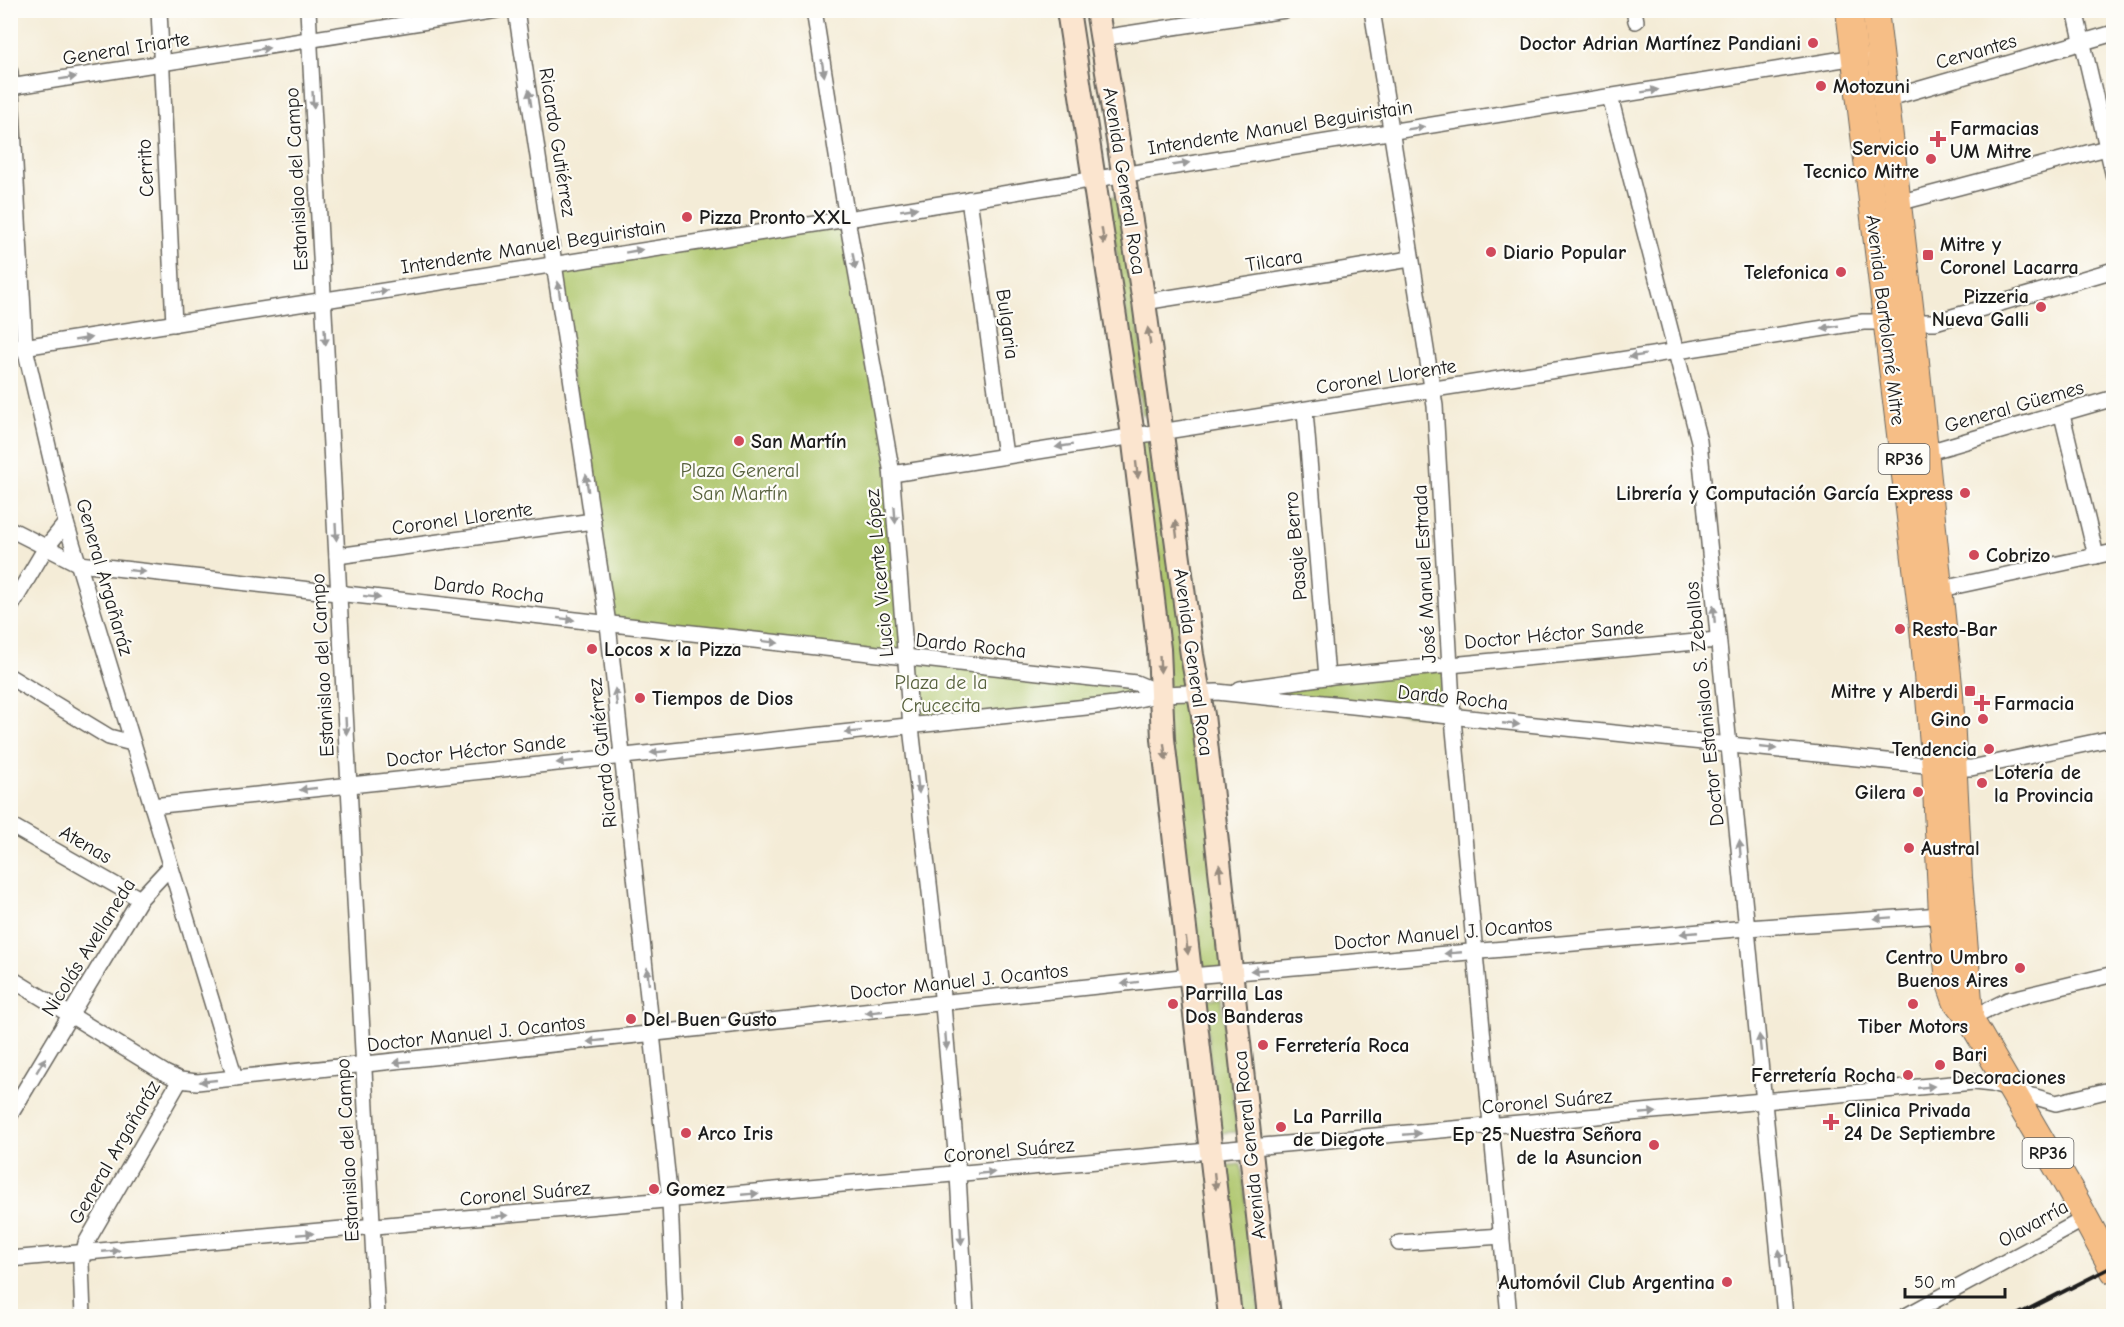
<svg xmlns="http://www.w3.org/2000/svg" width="2124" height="1327" font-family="'Comic Neue',sans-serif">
<defs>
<pattern id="grass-dots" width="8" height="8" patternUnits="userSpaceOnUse" patternTransform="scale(1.5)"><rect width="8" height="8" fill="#aec66c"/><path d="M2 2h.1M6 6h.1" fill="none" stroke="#95aa5d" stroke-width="1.8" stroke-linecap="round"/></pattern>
</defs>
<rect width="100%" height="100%" fill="#fdfcf7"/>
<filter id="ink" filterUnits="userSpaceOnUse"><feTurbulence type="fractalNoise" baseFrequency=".0167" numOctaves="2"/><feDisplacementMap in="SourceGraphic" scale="12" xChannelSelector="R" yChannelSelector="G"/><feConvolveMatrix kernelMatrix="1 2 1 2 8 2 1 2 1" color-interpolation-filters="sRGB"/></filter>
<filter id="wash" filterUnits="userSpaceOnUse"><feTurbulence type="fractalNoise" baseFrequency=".008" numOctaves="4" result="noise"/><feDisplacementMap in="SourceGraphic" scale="24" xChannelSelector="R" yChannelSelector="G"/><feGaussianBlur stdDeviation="1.35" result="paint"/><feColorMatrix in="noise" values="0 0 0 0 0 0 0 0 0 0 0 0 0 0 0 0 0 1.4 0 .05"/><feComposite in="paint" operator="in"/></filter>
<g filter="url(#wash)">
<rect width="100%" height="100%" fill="#f4ecd7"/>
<polygon fill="url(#grass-dots)" stroke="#657144" stroke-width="1.5" points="1117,196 1152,414 1142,415 1108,197"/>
<g fill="#aec66c" stroke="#657144" stroke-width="1.5">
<polygon points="847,219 891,468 908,659 1161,693 1133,435 1163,430 1230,973 1191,976 1161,694 911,727 908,659 608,624 555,264"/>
<polygon points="1450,665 1453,719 1217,692"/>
<polygon points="1221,999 1237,1132 1217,1133 1205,1000"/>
<polygon points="1241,1164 1260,1316 1241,1316 1224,1166"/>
</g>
</g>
<g filter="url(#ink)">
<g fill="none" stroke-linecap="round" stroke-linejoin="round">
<g stroke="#68655d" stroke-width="18">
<g id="street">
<polyline points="159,10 174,324"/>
<polyline points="308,10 377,1316"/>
<polyline points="516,10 608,624 670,1201 675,1316"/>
<polyline points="814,10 847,219 891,468 911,727 943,1005 958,1175 966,1316"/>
<polyline points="1372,10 1435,406 1453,719 1509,1316"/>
<polyline points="1634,10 1636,21"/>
<polyline points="2075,10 2114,177"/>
<polyline points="1101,38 1285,10"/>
<polyline points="10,72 25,348 66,523 235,1078"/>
<polyline points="10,87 497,10"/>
<polyline points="1610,97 1699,441 1785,1316"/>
<polyline points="1886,99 2114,33"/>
<polyline points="969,199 1005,455"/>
<polyline points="1898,203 2114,146"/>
<polyline points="1144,302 1410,259"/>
<polyline points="10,349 847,219 1862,56"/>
<polyline points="1305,411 1327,677"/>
<polyline points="2062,415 2096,556"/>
<polyline points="1925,453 2114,398"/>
<polyline points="892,474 1863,322 1935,322 2114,270"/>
<polyline points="10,529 79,564 1136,683 1162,694 1217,692 1954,768 1971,768 2114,738"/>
<polyline points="337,556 593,521"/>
<polyline points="1932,591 2114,552"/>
<polyline points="10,608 45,549 66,523"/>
<polyline points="10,677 109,737 132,743"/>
<polyline points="1240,689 1333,676 1717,640"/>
<polyline points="152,806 1115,704 1162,694"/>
<polyline points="10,825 140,899"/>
<polyline points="10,978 165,1073 180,1080 197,1082 1191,976 1747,928 1942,915"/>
<polyline points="1970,1019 2008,1000 2114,974"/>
<polyline points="10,1115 140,899 169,868"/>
<polyline points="1399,1243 1502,1236"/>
<polyline points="10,1259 1974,1082 1992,1084 2056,1103 2114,1089"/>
<polyline points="83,1316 81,1263 86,1243 180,1080"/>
<polyline points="1906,1316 2086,1218"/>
</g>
</g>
<g stroke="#68655d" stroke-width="26">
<g id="secondary">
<polyline points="1068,10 1133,435 1159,649 1163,739 1230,1316"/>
<polyline points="1097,10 1144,302 1192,655 1203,715 1269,1316"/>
</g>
</g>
<g stroke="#68655d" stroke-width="28">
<g id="primary">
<polyline points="1849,10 1922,617 1935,767 1942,915 1949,981 1956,1001 1970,1019 2069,1188 2114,1271"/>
<polyline points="1875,10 1912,323 1950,695 1959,878 1970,1013"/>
</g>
</g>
<use href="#street" stroke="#fff" stroke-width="15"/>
<use href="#secondary" stroke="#fbe5cf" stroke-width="22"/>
<use href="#primary" stroke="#f6be86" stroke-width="26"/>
<polyline stroke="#1c1c1c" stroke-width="4" points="2015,1316 2114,1266"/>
</g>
<defs><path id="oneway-solid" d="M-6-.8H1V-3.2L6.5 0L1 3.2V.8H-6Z" transform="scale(1.5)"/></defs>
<g fill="#999">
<use href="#oneway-solid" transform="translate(261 49) rotate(-8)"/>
<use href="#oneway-solid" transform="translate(823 68) rotate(81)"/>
<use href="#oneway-solid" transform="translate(68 78) rotate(-9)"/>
<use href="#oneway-solid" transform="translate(1650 91) rotate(-9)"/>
<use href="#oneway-solid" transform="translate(530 98) rotate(-99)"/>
<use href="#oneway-solid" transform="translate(313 100) rotate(87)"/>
<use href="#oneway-solid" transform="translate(1416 128) rotate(-9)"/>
<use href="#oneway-solid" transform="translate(1181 164) rotate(-9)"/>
<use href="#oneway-solid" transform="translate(909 209) rotate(-9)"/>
<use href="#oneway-solid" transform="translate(634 251) rotate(-10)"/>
<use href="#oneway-solid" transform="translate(854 261) rotate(80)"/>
<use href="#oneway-solid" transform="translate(559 290) rotate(-98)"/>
<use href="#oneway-solid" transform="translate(379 292) rotate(-9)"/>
<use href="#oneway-solid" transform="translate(1830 327) rotate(172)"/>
<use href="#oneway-solid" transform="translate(325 337) rotate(87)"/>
<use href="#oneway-solid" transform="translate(83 339) rotate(-9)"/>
<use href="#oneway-solid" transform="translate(1637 356) rotate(171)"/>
<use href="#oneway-solid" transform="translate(1064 446) rotate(171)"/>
<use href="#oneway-solid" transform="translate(587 483) rotate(-98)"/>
<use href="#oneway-solid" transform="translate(895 515) rotate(86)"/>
<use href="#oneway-solid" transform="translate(336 532) rotate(87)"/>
<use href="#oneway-solid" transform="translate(137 571) rotate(6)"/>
<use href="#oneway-solid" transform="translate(372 597) rotate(7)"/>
<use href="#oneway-solid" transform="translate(1714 614) rotate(-95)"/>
<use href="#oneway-solid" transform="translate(566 619) rotate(7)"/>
<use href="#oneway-solid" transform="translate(770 642) rotate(7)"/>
<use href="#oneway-solid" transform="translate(616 697) rotate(-97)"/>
<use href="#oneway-solid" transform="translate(1511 724) rotate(5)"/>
<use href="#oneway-solid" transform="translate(346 726) rotate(87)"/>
<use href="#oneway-solid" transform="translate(853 732) rotate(174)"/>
<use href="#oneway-solid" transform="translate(1768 748) rotate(6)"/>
<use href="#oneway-solid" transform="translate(659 752) rotate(174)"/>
<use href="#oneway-solid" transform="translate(565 762) rotate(174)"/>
<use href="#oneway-solid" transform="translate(918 785) rotate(83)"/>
<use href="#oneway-solid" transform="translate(308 789) rotate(174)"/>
<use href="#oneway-solid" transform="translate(1740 849) rotate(-95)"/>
<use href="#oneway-solid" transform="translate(1883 918) rotate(176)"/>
<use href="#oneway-solid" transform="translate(1689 933) rotate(175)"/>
<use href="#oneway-solid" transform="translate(1453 953) rotate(175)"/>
<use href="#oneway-solid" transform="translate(1259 970) rotate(175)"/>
<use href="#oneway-solid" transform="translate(648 976) rotate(-96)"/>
<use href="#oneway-solid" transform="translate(1130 983) rotate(173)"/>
<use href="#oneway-solid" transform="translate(874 1012) rotate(174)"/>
<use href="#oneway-solid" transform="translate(596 1041) rotate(174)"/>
<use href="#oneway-solid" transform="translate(946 1041) rotate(85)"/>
<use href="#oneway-solid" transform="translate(1760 1043) rotate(-96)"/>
<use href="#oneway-solid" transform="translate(402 1062) rotate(174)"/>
<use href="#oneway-solid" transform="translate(41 1065) rotate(-59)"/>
<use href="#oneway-solid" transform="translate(208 1081) rotate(174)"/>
<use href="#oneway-solid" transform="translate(1926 1087) rotate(-6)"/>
<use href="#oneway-solid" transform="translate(1648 1113) rotate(-5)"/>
<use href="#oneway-solid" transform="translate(1412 1134) rotate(-5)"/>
<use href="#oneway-solid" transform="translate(986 1173) rotate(-5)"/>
<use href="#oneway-solid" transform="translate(750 1194) rotate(-5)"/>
<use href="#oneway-solid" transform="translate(499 1216) rotate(-5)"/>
<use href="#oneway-solid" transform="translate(305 1234) rotate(-5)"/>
<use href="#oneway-solid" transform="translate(961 1236) rotate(87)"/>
<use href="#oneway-solid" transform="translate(111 1251) rotate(-5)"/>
<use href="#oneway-solid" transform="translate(1780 1258) rotate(-95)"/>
</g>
<g fill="#978b7e">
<use href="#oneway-solid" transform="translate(1103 236) rotate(81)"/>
<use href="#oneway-solid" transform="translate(1149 336) rotate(-99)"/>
<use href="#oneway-solid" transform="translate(1137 470) rotate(83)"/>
<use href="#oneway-solid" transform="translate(1176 529) rotate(-97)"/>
<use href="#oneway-solid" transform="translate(1160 664) rotate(87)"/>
<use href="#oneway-solid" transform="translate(1165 752) rotate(83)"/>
<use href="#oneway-solid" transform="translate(1220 873) rotate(-96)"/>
<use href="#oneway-solid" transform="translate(1187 946) rotate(83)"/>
<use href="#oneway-solid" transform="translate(1215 1181) rotate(84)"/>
</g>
</g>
<g fill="#d1495b" stroke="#fdfcf7" stroke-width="2">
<circle cx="1813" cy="43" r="6"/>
<circle cx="1821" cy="86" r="6"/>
<path d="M1935 130h6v6h6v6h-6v6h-6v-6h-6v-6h6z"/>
<circle cx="1931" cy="159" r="6"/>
<circle cx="687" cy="217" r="6"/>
<circle cx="1491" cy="252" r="6"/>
<rect x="1922" y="249" width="12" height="12" rx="3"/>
<circle cx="1841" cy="272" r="6"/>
<circle cx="2041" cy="307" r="6"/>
<circle cx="739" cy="441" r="6"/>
<circle cx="1965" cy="493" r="6"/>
<circle cx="1974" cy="555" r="6"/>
<circle cx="1900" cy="629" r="6"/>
<circle cx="592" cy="649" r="6"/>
<rect x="1964" y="685" width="12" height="12" rx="3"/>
<circle cx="640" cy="698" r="6"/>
<path d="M1979 694h6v6h6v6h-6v6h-6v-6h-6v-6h6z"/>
<circle cx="1983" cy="719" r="6"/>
<circle cx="1989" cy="749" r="6"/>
<circle cx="1982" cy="783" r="6"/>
<circle cx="1918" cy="792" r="6"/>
<circle cx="1909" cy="848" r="6"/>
<circle cx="2020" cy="968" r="6"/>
<circle cx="1173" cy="1004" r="6"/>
<circle cx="1913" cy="1004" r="6"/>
<circle cx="631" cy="1019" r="6"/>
<circle cx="1263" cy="1045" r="6"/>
<circle cx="1940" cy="1065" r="6"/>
<circle cx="1908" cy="1075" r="6"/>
<path d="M1828 1113h6v6h6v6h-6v6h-6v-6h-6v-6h6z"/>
<circle cx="1281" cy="1127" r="6"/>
<circle cx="686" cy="1133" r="6"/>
<circle cx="1654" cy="1145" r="6"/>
<circle cx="654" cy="1189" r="6"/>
<circle cx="1727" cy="1282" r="6"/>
</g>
<g text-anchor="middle" stroke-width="4.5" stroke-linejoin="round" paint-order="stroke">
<g fill="#fdfcf7" stroke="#605f5e" stroke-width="1.5">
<rect x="1878.5" y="444" width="51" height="30" rx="4.5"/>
<rect x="2022.5" y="1138" width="51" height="30" rx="4.5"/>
</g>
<g font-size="18" font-weight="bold" fill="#1c1c1c">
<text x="1904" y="465">RP36</text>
<text x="2048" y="1159">RP36</text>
</g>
<g font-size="20" font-weight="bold" fill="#1c1c1c" stroke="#fdfcf7" text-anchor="start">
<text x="1801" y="50" text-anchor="end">Doctor Adrian Martínez Pandiani</text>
<text x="1833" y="93">Motozuni</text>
<text x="1950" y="135">Farmacias<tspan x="1950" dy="23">UM Mitre</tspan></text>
<text x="1919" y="155" text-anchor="end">Servicio<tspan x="1919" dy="23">Tecnico Mitre</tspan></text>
<text x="699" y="224">Pizza Pronto XXL</text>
<text x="1940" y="251">Mitre y<tspan x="1940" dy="23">Coronel Lacarra</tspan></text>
<text x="1503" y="259">Diario Popular</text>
<text x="1829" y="279" text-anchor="end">Telefonica</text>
<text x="2029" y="303" text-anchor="end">Pizzeria<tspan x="2029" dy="23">Nueva Galli</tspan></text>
<text x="751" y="448">San Martín</text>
<text x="1953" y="500" text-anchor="end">Librería y Computación García Express</text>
<text x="1986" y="562">Cobrizo</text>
<text x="1912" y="636">Resto-Bar</text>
<text x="604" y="656">Locos x la Pizza</text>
<text x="1958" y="698" text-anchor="end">Mitre y Alberdi</text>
<text x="652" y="705">Tiempos de Dios</text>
<text x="1994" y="710">Farmacia</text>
<text x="1971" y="726" text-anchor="end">Gino</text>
<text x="1977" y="756" text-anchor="end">Tendencia</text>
<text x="1994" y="779">Lotería de<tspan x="1994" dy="23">la Provincia</tspan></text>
<text x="1906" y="799" text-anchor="end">Gilera</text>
<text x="1921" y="855">Austral</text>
<text x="2008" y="964" text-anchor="end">Centro Umbro<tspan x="2008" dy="23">Buenos Aires</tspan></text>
<text x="1185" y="1000">Parrilla Las<tspan x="1185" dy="23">Dos Banderas</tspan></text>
<text x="643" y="1026">Del Buen Gusto</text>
<text x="1913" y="1033" text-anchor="middle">Tiber Motors</text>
<text x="1275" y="1052">Ferretería Roca</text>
<text x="1952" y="1061">Bari<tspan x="1952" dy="23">Decoraciones</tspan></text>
<text x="1896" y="1082" text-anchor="end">Ferretería Rocha</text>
<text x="1844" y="1117">Clinica Privada<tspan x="1844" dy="23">24 De Septiembre</tspan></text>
<text x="1293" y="1123">La Parrilla<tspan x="1293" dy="23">de Diegote</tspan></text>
<text x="698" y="1140">Arco Iris</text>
<text x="1642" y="1141" text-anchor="end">Ep 25 Nuestra Señora<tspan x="1642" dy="23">de la Asuncion</tspan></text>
<text x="666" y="1196">Gomez</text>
<text x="1715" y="1289" text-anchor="end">Automóvil Club Argentina</text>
</g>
<g font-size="20" fill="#1c1c1c" stroke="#fdfcf7">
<text transform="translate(126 48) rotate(-9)" y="7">General Iriarte</text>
<text transform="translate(1976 51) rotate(-16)" y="7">Cervantes</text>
<text transform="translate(1280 127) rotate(-9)" y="7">Intendente Manuel Beguiristain</text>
<text transform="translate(558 142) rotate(81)" y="7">Ricardo Gutiérrez</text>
<text transform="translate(145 168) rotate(-93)" y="7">Cerrito</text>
<text transform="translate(296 179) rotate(-93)" y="7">Estanislao del Campo</text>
<text transform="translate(1125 181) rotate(81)" y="7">Avenida General Roca</text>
<text transform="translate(533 246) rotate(-9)" y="7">Intendente Manuel Beguiristain</text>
<text transform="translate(1274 260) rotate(-9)" y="7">Tilcara</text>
<text transform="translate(1886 320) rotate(83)" y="7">Avenida Bartolomé Mitre</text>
<text transform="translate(1008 324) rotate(82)" y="7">Bulgaria</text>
<text transform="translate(1386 376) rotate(-9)" y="7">Coronel Llorente</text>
<text transform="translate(2014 406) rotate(-16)" y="7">General Güemes</text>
<text transform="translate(462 518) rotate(-8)" y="7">Coronel Llorente</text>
<text transform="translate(1295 546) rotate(-95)" y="7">Pasaje Berro</text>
<text transform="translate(879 573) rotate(-95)" y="7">Lucio Vicente López</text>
<text transform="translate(1424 574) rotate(-93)" y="7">José Manuel Estrada</text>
<text transform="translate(105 577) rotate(74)" y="7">General Argañaráz</text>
<text transform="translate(489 589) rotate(7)" y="7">Dardo Rocha</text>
<text transform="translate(1554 634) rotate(-5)" y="7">Doctor Héctor Sande</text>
<text transform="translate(971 645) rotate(6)" y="7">Dardo Rocha</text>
<text transform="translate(1194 662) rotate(82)" y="7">Avenida General Roca</text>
<text transform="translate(322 665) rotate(-93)" y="7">Estanislao del Campo</text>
<text transform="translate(1453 697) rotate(6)" y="7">Dardo Rocha</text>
<text transform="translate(1704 704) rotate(-96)" y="7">Doctor Estanislao S. Zeballos</text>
<text transform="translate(476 750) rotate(-6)" y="7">Doctor Héctor Sande</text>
<text transform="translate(602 753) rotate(-96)" y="7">Ricardo Gutiérrez</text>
<text transform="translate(86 844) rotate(30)" y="7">Atenas</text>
<text transform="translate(1443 933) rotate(-5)" y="7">Doctor Manuel J. Ocantos</text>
<text transform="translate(88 947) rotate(-58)" y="7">Nicolás Avellaneda</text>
<text transform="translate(959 981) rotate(-6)" y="7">Doctor Manuel J. Ocantos</text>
<text transform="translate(476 1033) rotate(-6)" y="7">Doctor Manuel J. Ocantos</text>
<text transform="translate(1547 1101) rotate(-5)" y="7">Coronel Suárez</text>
<text transform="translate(1249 1145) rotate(-96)" y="7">Avenida General Roca</text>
<text transform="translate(347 1150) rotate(-93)" y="7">Estanislao del Campo</text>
<text transform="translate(1009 1150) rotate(-5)" y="7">Coronel Suárez</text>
<text transform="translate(114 1152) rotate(-60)" y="7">General Argañaráz</text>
<text transform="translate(525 1193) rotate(-5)" y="7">Coronel Suárez</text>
<text transform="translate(2033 1223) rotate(-29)" y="7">Olavarría</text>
</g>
<g font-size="20" fill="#56603c" stroke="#fdfcf7">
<text x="740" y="477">Plaza General<tspan x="740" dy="23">San Martín</tspan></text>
<text x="941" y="689">Plaza de la<tspan x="941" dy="23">Crucecita</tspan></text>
</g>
</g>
<rect width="2124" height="1327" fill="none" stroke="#fdfcf7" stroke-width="36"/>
<path d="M1905 1288v9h100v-9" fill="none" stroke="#1c1c1c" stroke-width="3"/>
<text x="1914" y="1288" font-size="18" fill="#1c1c1c" stroke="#fdfcf7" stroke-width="4.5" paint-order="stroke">50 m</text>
</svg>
